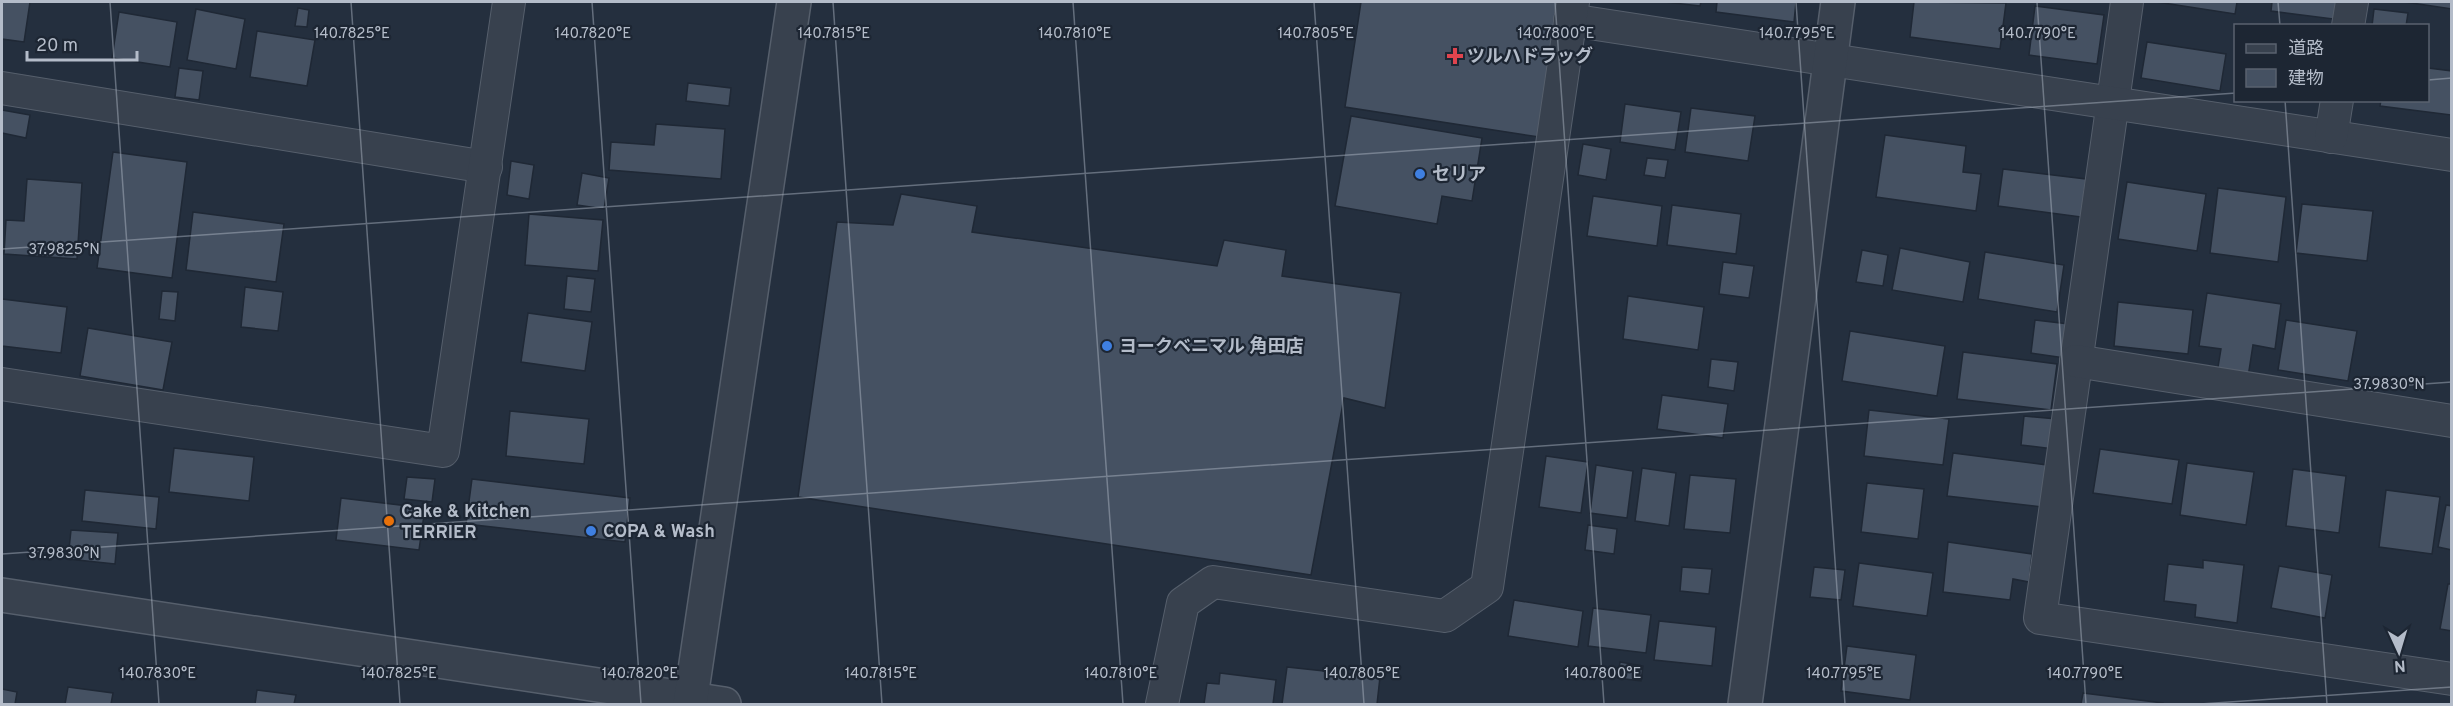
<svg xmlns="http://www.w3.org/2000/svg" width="2453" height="706" font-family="Overpass,'Noto Sans JP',sans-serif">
<rect width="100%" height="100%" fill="#242f3e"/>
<g fill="#455162" stroke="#1f2835" stroke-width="1.5">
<polygon points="2,2 30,2 24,42 2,39"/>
<polygon points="1361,2 1559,2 1539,137 1345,107"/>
<polygon points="1665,2 1701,2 1700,6"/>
<polygon points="1717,2 1796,2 1794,22 1716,12"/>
<polygon points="1914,2 2006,3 2000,49 1910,37"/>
<polygon points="2157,2 2237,2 2235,14"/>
<polygon points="2272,2 2343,2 2341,20 2271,11"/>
<polygon points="2405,2 2452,2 2452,9"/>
<polygon points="2035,6 2104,15 2097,64 2029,55"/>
<polygon points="298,8 309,10 307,27 295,26"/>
<polygon points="196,9 245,19 236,69 187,60"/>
<polygon points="2374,9 2408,13 2406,26 2372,26"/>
<polygon points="119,12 177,22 170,67 112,58"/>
<polygon points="257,31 315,40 307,86 250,77"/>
<polygon points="2147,42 2226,54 2220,91 2141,78"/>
<polygon points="179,68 203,71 199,100 175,97"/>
<polygon points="2428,68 2452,71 2451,115 2380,106 2381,100 2428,100"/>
<polygon points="688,83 731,88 729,106 686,101"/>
<polygon points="1625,104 1681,112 1675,150 1620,142"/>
<polygon points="1691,108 1755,116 1748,161 1685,152"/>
<polygon points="2,110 30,115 26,138 2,133"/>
<polygon points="1351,116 1482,138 1472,201 1442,196 1437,224 1335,206"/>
<polygon points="656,124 725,129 721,179 609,170 611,142 654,145"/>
<polygon points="1885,135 1966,146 1963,172 1981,174 1976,211 1876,197"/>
<polygon points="1583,144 1611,149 1606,180 1578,175"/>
<polygon points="113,152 187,162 172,278 97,268"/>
<polygon points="1647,158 1668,160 1665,178 1644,175"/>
<polygon points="511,161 534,165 529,199 507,195"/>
<polygon points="2003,169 2086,179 2081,217 1998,206"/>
<polygon points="582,173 609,178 604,209 577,205"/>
<polygon points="27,179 82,183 77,259 4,254 6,220 24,221"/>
<polygon points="2127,182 2206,194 2197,251 2118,239"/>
<polygon points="2218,188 2286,197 2278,262 2210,253"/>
<polygon points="901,194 977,206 972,232 1217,266 1224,240 1286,250 1282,276 1401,293 1385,408 1344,398 1311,575 798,497 837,222 893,225"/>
<polygon points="1593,196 1662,206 1657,246 1587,236"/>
<polygon points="2302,204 2373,211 2367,261 2296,253"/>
<polygon points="1672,205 1741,214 1736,254 1667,245"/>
<polygon points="193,212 284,224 276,282 186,270"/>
<polygon points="529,214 603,220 598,271 525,265"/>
<polygon points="1900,248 1970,262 1963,302 1892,290"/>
<polygon points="1862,250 1888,255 1883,286 1856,282"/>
<polygon points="1985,252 2064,265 2057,312 1978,299"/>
<polygon points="1723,262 1754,266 1749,298 1719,294"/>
<polygon points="567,276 595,279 591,312 564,309"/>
<polygon points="245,287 283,292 278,331 241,327"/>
<polygon points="162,291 178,292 175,321 159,319"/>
<polygon points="2207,293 2281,304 2275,349 2253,345 2248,377 2217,373 2221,349 2199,346"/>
<polygon points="1628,296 1704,307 1698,350 1623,339"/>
<polygon points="2,299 67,307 61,353 2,346"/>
<polygon points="2118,302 2193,310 2188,354 2114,346"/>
<polygon points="528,313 592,322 585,371 521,362"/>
<polygon points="2035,320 2069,324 2065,358 2031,353"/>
<polygon points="2286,320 2357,331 2348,381 2278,370"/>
<polygon points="88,328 172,342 163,390 80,376"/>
<polygon points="1850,331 1945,346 1937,396 1842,381"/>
<polygon points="1963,352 2057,364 2051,410 1957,399"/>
<polygon points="1711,359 1738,362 1734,391 1708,387"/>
<polygon points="1662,395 1728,404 1723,438 1657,429"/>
<polygon points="1869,410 1949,419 1943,465 1864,456"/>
<polygon points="510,411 589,419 584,464 506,456"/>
<polygon points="2024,416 2057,419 2054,449 2021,445"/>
<polygon points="174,448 254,457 249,501 169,492"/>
<polygon points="2100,449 2179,460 2172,504 2093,493"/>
<polygon points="1953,453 2047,465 2042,507 1947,496"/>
<polygon points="1546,456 1588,462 1581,513 1539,507"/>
<polygon points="2187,463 2254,472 2246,525 2180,515"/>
<polygon points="1596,465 1633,471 1627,518 1590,513"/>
<polygon points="1642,468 1676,473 1669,526 1635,521"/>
<polygon points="2293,469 2346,476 2339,533 2286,526"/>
<polygon points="1690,475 1736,479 1730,533 1684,529"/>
<polygon points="407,477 435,479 432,502 404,499"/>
<polygon points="472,479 630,498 625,542 466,524"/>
<polygon points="1867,483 1924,489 1918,539 1861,532"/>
<polygon points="85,490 159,497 156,529 82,521"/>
<polygon points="2386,490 2440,497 2432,554 2379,547"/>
<polygon points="341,498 425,508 419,550 336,540"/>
<polygon points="2446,505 2452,506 2452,550 2438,547"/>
<polygon points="1588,525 1617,529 1614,554 1585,550"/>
<polygon points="71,530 118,533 115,564 68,559"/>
<polygon points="1948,542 2032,554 2029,582 2013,579 2010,600 1943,592"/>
<polygon points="2203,560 2244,565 2237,623 2195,617 2196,605 2164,601 2168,564 2203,568"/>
<polygon points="1859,563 1933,573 1927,616 1853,606"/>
<polygon points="2279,566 2332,575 2325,618 2271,608"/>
<polygon points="1682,567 1712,569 1709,594 1680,591"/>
<polygon points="1814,567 1845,570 1841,600 1810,597"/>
<polygon points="2448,584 2452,584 2452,631 2440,629"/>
<polygon points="1514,600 1583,611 1578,647 1508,636"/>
<polygon points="1593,608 1651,615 1646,653 1588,646"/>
<polygon points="1659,621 1716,627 1712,666 1654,660"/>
<polygon points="1847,646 1916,655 1910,700 1841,691"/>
<polygon points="1620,662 1643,666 1641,681 1618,678"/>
<polygon points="1287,667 1380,677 1377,704 1282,704"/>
<polygon points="1220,673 1276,680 1273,704 1204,704 1207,683 1219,684"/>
<polygon points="68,687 113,693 111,704 65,704"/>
<polygon points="2,689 17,692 15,704 2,704"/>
<polygon points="257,690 296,695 294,704 255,704"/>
<polygon points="2083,693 2163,703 2163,704 2081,704"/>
</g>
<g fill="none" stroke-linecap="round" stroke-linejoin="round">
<g stroke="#565f6c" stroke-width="34">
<g id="minor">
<polyline points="2127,2 2040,618 2452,679"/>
<polyline points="1570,20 2452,155"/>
<polyline points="2348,26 2352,2"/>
<polyline points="2,88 486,167"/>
<polyline points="2331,137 2337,100"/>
<polyline points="2076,361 2452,421"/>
<polyline points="2,384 443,451 509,2"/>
<polyline points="1162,704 1183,603 1213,582 1445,616 1487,587 1573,2"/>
</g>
</g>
<g stroke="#565f6c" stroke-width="36">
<g id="tertiary">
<polyline points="2,595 724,704"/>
<polyline points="690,704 794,2"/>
<polyline points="1745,704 1838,2"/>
</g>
</g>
<use href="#minor" stroke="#38414e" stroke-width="32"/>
<use href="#tertiary" stroke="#38414e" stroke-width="33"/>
</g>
<path fill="none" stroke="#b4bcc9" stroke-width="1.5" stroke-opacity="0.45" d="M 110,2 L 159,704M 351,2 L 400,704M 592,2 L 641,704M 833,2 L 882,704M 1073,2 L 1123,704M 1314,2 L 1364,704M 1555,2 L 1604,704M 1796,2 L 1845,704M 2037,2 L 2086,704M 2278,2 L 2280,26M 2428,80 L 2452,78M 2285,100 L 2327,704M 2,249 L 2236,93M 2,554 L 2452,382M 2200,704 L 2452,687"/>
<path fill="#e0444e" stroke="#1d2633" stroke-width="2" d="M1452 47h6v6h6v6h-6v6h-6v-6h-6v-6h6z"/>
<g fill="#3f7fe0" stroke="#1d2633" stroke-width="2">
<circle cx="1420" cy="174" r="6"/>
<circle cx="1107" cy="346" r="6"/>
<circle cx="591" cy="531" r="6"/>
</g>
<circle fill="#e8710a" stroke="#1d2633" stroke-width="2" cx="389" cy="521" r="6"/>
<g text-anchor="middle" stroke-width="4.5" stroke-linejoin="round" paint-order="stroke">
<g font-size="18" font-weight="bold" fill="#b4bcc9" stroke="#1d2633" text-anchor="start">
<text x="1467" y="62">ツルハドラッグ</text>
<text x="1432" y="180">セリア</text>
<text x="1119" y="352">ヨークベニマル 角田店</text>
<text x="401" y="517">Cake &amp; Kitchen<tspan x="401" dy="21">TERRIER</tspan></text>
<text x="603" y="537">COPA &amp; Wash</text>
</g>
</g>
<g font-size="15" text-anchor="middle" fill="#b4bcc9" stroke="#1d2633" stroke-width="4.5" stroke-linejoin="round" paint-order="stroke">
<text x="352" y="38">140.7825°E</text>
<text x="593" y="38">140.7820°E</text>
<text x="834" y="38">140.7815°E</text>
<text x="1075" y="38">140.7810°E</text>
<text x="1316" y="38">140.7805°E</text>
<text x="1556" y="38">140.7800°E</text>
<text x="1797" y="38">140.7795°E</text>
<text x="2038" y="38">140.7790°E</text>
<text x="64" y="254">37.9825°N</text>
<text x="2389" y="389">37.9830°N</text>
<text x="64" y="558">37.9830°N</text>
<text x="158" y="678">140.7830°E</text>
<text x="399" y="678">140.7825°E</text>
<text x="640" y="678">140.7820°E</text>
<text x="881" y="678">140.7815°E</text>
<text x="1121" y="678">140.7810°E</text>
<text x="1362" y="678">140.7805°E</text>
<text x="1603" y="678">140.7800°E</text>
<text x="1844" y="678">140.7795°E</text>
<text x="2085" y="678">140.7790°E</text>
</g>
<rect width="2453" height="706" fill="none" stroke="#b4bcc9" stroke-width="6"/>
<rect x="2234" y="24" width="195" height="78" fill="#1d2633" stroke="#59626f" stroke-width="1.5"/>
<rect x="2246" y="44" width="30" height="9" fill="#38414e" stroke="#59626f" stroke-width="1.5"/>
<text x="2288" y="54" font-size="18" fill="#b4bcc9">道路</text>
<rect x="2246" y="69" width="30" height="18" fill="#455162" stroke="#59626f" stroke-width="1.5"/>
<text x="2288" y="84" font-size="18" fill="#b4bcc9">建物</text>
<g transform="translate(2399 652) rotate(176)" stroke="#1d2633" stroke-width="4.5" paint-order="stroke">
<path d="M0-4.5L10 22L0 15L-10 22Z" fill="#b4bcc9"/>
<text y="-9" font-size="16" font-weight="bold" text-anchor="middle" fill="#b4bcc9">N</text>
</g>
<path d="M27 51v9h110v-9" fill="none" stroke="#b4bcc9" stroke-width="3"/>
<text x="36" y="51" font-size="18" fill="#b4bcc9" stroke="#1d2633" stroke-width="4.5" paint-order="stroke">20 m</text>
</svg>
